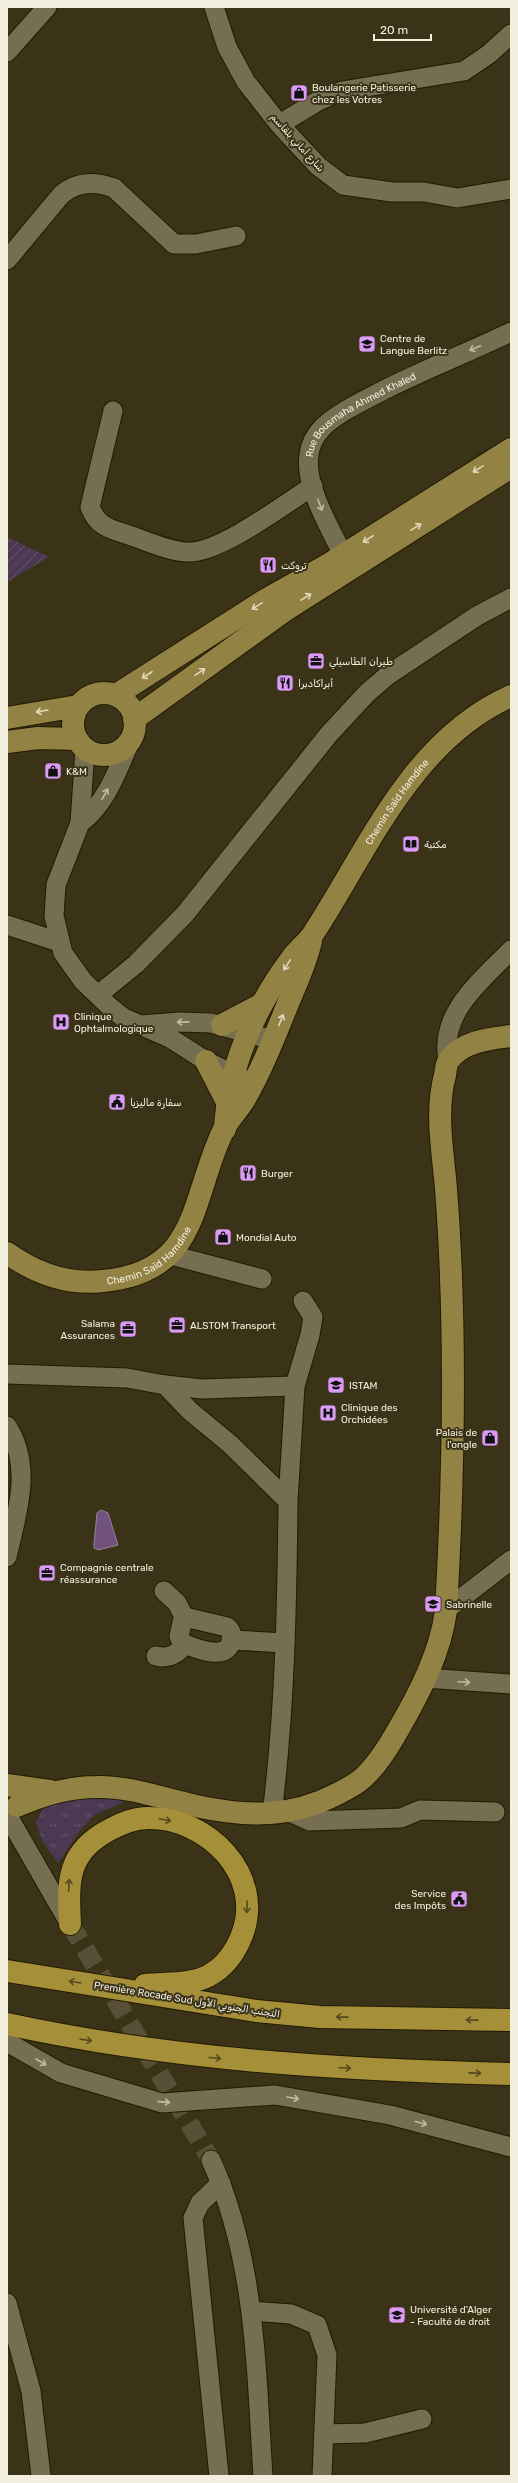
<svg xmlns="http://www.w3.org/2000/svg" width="518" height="2483" font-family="Rubik,Cairo,sans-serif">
<defs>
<pattern id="grass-tufts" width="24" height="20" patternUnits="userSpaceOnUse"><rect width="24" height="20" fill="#4b3953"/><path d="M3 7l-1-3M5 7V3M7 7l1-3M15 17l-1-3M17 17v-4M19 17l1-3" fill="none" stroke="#65566b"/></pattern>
<pattern id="garden-furrows" width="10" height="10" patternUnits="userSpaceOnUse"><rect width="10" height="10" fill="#4b3953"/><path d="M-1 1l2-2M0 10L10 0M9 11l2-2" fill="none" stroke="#65566b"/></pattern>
</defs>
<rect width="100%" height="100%" fill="#3b3318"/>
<polygon fill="url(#grass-tufts)" points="90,1794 131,1799 94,1815 79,1832 58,1863 43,1842 36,1823 44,1806"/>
<polygon fill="url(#garden-furrows)" points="7,537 49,557 7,582"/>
<polygon fill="#71527e" stroke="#98819b" points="101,1510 108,1513 118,1545 98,1550 94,1548 94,1544 97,1513"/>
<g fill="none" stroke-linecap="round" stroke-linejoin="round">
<polyline stroke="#574f36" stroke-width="19" stroke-dasharray="19 10" stroke-linecap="butt" points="70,1924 211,2160"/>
<g stroke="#221b01" stroke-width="21">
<g id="minor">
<polyline points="214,7 227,47 246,82 279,124 318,166 343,185 392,192 424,192 457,198 511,189"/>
<polyline points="7,52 47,7"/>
<polyline points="280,124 318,101 342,91 464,71 489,54 511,34"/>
<path d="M 7,260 L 61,195 C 77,181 95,181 114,188 L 174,244 L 196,244 L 236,236"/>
<path d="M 113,411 L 90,507 C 97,527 111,529 129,535 C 146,541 173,553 191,552 C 224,550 283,505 313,486"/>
<path id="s1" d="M 343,555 C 330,528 304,485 309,455 C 310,444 316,434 324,426 C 341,411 363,401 384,390 C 426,369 469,352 511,332"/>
<polyline points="85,749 80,823 56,885 54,916 63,953 83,981 111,1008 124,1018 170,1038 206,1061 248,1081"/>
<path d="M 80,823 C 107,804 119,766 132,737"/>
<polyline points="7,925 59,942"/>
<polyline points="98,995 136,964 185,914 329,734 367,693 388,675 477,616 511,598"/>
<polyline points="141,1025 180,1022 211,1023 273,1040"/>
<path d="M 448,1060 C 439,1013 481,981 511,950"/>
<polyline points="171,1255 262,1279"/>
<path d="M 7,1374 L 127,1378 L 165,1385 L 190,1411 L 230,1444 L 288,1501 C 287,1605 285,1710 272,1814"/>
<polyline points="165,1385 202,1389 295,1386"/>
<path d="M 7,1426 C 33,1467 17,1513 7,1557"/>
<polyline points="288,1501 295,1386 310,1335 313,1317 303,1301"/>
<polyline points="164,1591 177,1603 185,1619"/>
<polyline points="446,1610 511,1560"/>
<path d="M 189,1618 L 227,1627 C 232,1631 232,1635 231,1641 C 228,1662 194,1648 182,1643 L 179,1636 L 182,1623 Z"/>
<polyline points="232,1640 285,1643"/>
<path d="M 156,1656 C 168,1659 177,1655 185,1644"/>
<polyline points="425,1678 511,1684"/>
<polyline points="290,1812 310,1821 401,1818 420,1810 495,1812"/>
<polyline points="9,1818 70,1924"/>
<polyline points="7,2042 61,2073 162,2103 275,2095 390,2115 511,2147"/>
<path d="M 211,2160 C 256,2260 256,2369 263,2476"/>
<polyline points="7,2303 31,2391 41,2476"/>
<polyline points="251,2311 291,2314 317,2325 327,2355 322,2476"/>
<polyline points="324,2434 365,2433 422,2419"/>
<polyline points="219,2476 193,2218 200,2203 221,2183"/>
</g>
</g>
<g stroke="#221b01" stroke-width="24">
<g id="major">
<circle cx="104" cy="724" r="31"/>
<polyline points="116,695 265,600 329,564 511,449"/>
<polyline points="7,718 78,706"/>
<polyline points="134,719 284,611 511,467"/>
<polyline points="7,742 38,738 77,739"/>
<polyline points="222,1025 262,1004"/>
<polyline points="206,1061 227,1102"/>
<path id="s2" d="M 225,1129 C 228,1068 255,1007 291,959 C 297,950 307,943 313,934 C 369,848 412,740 511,696"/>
<path id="s3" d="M 7,1253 C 35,1273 68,1285 103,1281 C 201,1272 190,1198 224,1129 C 229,1119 237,1111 243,1102 C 261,1072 274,1038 287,1006 C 296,984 306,964 311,941"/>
<polyline points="7,1785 50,1791"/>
<path d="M 17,1806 C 42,1795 68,1787 96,1787 C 130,1786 163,1799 196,1806 C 246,1817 291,1818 337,1794 C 347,1789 359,1783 367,1774 C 380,1761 389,1746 398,1730 C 419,1694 441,1652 446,1610 C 454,1470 457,1330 446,1189 C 443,1151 435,1113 445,1075 C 446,1070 446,1063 449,1060 C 463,1041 489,1039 511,1036"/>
</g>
</g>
<g stroke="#221b01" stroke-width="24">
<g id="highway">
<path d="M 70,1924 C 68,1881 66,1852 111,1829 C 123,1823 134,1818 148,1818 C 207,1817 265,1875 242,1935 C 235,1953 225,1967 208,1976 C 191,1985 164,1983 145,1985"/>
<polyline points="7,1971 256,2011 320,2017 511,2020"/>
<path d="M 7,2024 C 173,2060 342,2070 511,2074"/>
</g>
</g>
<use href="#minor" stroke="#766e51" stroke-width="19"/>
<use href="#major" stroke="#928243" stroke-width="22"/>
<use href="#highway" stroke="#a58f39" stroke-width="22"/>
</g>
<defs><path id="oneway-shaft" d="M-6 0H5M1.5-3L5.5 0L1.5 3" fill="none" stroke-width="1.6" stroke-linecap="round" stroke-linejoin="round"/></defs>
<g stroke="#c1bba6">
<use href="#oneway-shaft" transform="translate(475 348) rotate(157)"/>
<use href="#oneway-shaft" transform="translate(320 505) rotate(69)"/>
<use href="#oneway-shaft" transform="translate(105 794) rotate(-61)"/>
<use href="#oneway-shaft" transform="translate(183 1022) rotate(179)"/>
<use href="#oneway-shaft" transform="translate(464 1682) rotate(3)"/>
<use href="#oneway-shaft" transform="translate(41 2062) rotate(30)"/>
<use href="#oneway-shaft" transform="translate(293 2098) rotate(10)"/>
<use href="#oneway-shaft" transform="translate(164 2102) rotate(4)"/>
<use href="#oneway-shaft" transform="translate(421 2123) rotate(15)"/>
</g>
<g stroke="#e0d9c0">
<use href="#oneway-shaft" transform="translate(478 469) rotate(149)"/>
<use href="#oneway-shaft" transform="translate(416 527) rotate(-32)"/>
<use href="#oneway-shaft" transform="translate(368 539) rotate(147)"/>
<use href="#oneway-shaft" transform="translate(306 597) rotate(-32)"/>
<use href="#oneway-shaft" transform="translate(257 606) rotate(148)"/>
<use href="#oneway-shaft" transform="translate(200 672) rotate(-35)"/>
<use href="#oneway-shaft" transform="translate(147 675) rotate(147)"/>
<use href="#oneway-shaft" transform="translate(42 711) rotate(170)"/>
<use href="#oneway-shaft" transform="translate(287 965) rotate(122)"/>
<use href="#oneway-shaft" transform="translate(281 1020) rotate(-68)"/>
</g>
<g stroke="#564a20">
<use href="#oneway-shaft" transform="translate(165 1820) rotate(12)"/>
<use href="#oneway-shaft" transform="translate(69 1885) rotate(-87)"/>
<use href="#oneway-shaft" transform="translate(247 1907) rotate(91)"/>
<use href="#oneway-shaft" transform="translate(75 1982) rotate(-171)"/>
<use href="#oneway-shaft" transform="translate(342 2017) rotate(-179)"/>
<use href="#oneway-shaft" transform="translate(472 2020) rotate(-179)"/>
<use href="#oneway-shaft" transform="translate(86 2040) rotate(8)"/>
<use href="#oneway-shaft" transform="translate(215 2058) rotate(5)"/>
<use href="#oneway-shaft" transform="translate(345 2068) rotate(3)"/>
<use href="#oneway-shaft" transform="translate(475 2073) rotate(1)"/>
</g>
<defs>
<g id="shop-square" transform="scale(0.9)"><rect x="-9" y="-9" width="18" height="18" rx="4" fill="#db9af6" stroke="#3b3318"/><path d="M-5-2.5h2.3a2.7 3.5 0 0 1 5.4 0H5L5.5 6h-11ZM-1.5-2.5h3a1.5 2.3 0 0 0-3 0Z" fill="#111"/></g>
<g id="school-square" transform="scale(0.9)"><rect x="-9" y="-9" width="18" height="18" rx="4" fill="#db9af6" stroke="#3b3318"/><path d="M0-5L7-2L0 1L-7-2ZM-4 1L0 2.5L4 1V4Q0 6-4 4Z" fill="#111"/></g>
<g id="restaurant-square" transform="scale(0.9)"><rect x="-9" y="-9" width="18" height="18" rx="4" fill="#db9af6" stroke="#3b3318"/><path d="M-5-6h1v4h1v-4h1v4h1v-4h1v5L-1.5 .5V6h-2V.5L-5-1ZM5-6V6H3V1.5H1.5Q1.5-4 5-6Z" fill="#111"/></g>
<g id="office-square" transform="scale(0.9)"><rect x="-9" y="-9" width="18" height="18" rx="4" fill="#db9af6" stroke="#3b3318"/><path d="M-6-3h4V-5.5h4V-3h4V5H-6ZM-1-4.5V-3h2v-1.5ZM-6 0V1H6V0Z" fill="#111"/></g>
<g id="library-square" transform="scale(0.9)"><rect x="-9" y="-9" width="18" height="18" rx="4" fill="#db9af6" stroke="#3b3318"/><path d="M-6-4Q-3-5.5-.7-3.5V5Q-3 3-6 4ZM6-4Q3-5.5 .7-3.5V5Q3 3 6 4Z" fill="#111"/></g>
<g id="hospital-square" transform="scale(0.9)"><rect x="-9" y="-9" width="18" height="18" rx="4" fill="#db9af6" stroke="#3b3318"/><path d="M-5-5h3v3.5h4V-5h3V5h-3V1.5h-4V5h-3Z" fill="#111"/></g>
<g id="civic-square" transform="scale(0.9)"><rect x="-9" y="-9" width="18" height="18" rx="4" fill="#db9af6" stroke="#3b3318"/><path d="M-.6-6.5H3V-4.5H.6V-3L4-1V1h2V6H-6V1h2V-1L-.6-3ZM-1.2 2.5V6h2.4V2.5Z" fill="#111"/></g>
<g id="university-square" transform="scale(0.9)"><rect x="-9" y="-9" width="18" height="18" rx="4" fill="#db9af6" stroke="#3b3318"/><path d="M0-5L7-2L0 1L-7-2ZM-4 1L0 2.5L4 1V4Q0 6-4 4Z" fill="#111"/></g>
</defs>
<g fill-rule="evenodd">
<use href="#shop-square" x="299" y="93"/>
<use href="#school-square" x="367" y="344"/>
<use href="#restaurant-square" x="268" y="565"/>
<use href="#office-square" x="316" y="661"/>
<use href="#restaurant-square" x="285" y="683"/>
<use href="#shop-square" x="53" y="771"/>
<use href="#library-square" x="411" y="844"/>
<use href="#hospital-square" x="61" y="1022"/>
<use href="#civic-square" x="117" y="1102"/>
<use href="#restaurant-square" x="248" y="1173"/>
<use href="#shop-square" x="223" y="1237"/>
<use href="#office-square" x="177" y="1325"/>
<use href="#office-square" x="128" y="1329"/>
<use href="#school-square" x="336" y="1385"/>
<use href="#hospital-square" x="328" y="1413"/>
<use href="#shop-square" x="490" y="1438"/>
<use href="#office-square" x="47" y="1573"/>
<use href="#school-square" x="433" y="1604"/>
<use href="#civic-square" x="459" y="1899"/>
<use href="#university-square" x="397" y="2315"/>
</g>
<g text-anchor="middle" stroke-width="4" stroke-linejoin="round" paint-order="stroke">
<g font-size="10" fill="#f3efdf" stroke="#3b3318" text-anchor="start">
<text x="312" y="91">Boulangerie Patisserie<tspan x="312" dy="12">chez les Votres</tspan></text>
<text x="380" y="342">Centre de<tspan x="380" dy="12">Langue Berlitz</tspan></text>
<text x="281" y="569">تروكت</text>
<text x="329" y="665">طيران الطاسيلي</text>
<text x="298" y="687">أبراكادبرا</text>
<text x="66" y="775">K&amp;M</text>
<text x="424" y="848">مكتبة</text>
<text x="74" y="1020">Clinique<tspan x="74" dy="12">Ophtalmologique</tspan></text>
<text x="130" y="1106">سفارة ماليزيا</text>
<text x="261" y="1177">Burger</text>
<text x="236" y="1241">Mondial Auto</text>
<text x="115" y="1327" text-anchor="end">Salama<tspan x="115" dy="12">Assurances</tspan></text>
<text x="190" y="1329">ALSTOM Transport</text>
<text x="349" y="1389">ISTAM</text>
<text x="341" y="1411">Clinique des<tspan x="341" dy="12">Orchidées</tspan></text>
<text x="477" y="1436" text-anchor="end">Palais de<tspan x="477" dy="12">l'ongle</tspan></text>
<text x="60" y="1571">Compagnie centrale<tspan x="60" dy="12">réassurance</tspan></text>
<text x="446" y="1608">Sabrinelle</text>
<text x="446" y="1897" text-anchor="end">Service<tspan x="446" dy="12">des Impôts</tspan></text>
<text x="410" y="2313">Université d'Alger<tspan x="410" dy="12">- Faculté de droit</tspan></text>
</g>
<g font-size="10" fill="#f3efdf" stroke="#3b3318">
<text transform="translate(298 142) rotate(48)" y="4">شارع أماني بلقاسم</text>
<text dy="4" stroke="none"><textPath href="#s1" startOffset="175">Rue Bousmaha Ahmed Khaled</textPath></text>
<text dy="4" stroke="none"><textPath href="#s2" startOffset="375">Chemin Saïd Hamdine</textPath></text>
<text dy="4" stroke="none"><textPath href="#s3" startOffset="157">Chemin Saïd Hamdine</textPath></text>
<text transform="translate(187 1999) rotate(9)" y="4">Première Rocade Sud التجنب الجنوبي الأول</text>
</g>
</g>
<rect width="518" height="2483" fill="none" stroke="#f3efdf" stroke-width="16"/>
<path d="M374 34v6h57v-6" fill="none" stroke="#f3efdf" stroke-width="2"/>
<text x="380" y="34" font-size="12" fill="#f3efdf" stroke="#3b3318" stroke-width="3" paint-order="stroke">20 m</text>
</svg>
